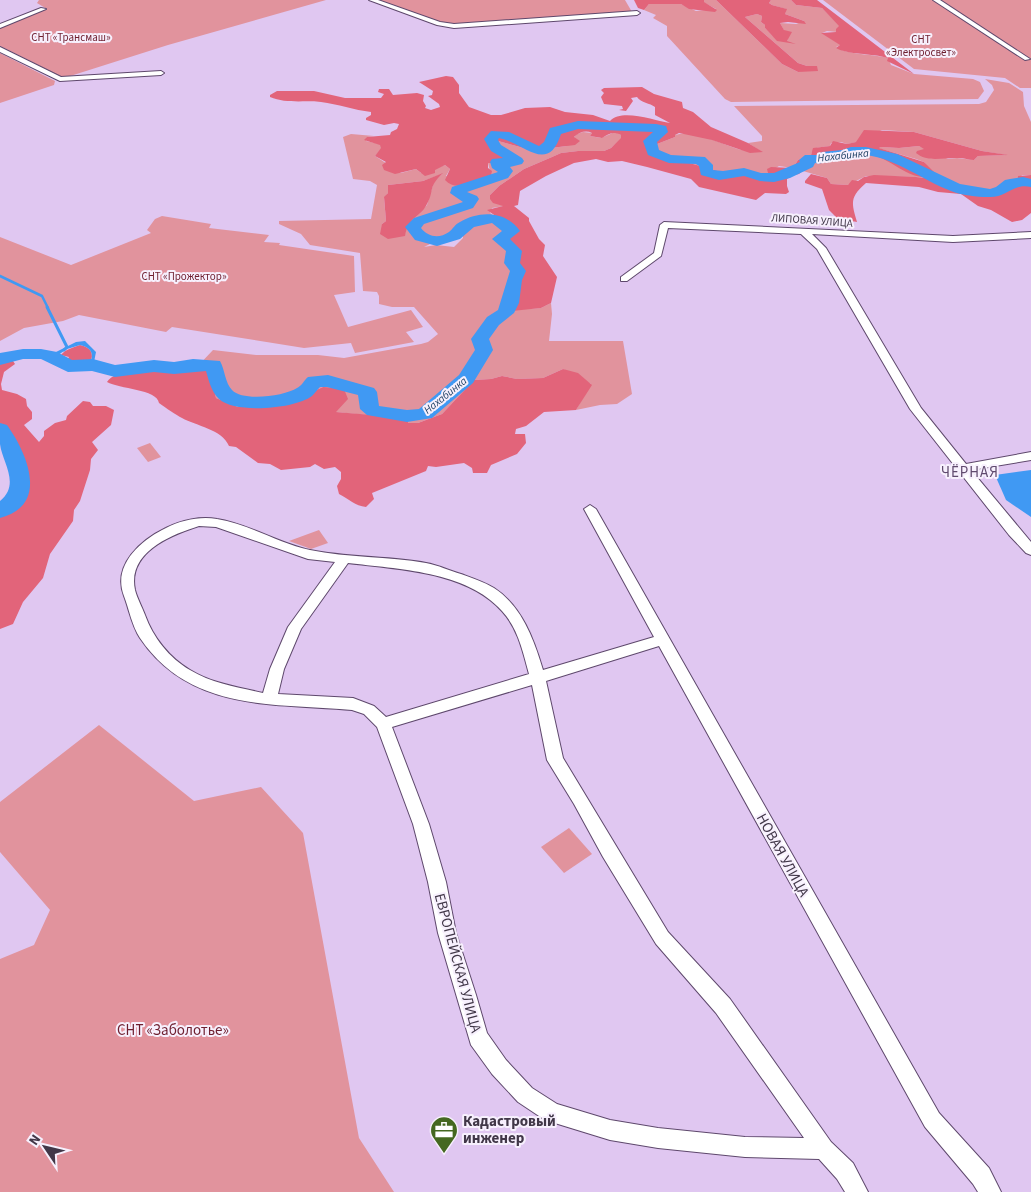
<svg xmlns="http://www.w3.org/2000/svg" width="1031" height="1192" font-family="'Source Sans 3',sans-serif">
<rect width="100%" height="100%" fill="#e0c7f1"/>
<g fill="#e1939d" fill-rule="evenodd">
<polygon points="39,0 326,0 168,45 64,78 0,46 0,27 47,9 37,3"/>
<polygon points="372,0 625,0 632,12 442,25"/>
<path d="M 704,0 L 716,0 L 782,64 L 798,72 L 817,66 L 807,66 L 798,63 L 745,17 L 757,14 L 762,16 L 761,22 L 765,25 L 765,28 C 773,36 775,41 787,41 L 788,38 L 780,23 L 796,24 L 804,21 L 785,14 L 786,9 L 772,5 L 769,3 L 771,0 L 791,0 L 796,5 L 822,8 L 840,26 L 837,32 L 827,31 L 822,33 L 841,45 L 836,47 C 847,55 874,54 888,58 L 891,65 L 914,74 L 973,79 L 980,82 L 984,91 L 978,99 L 731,102 L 725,99 L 667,36 L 667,26 L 653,18 L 656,15 L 644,10 L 649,4 L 681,4 L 696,11 L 716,9 L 703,2 Z"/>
<polygon points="823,0 1031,0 1031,88 1020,88 1005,78 914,69"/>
<polygon points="0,53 55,81 54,85 0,103"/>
<path d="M 985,79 L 1009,83 L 1023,92 L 1024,106 L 1031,122 L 1031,175 L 1022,175 L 1018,181 L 1008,180 L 1006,182 L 1007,191 L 1000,192 L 958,187 L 936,179 L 916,177 L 866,176 L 848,185 L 831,184 L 827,178 L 803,171 L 803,167 C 813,161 841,158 854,160 L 855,156 C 879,147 903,173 926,177 L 930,170 L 924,162 L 916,159 L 878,148 L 881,147 L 899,148 L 919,146 L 948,159 L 957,158 L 974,160 L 978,156 L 1006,155 L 982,151 L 914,132 L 882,130 L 857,142 L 847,144 L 841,142 L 831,143 L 830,146 C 821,148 814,145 811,155 L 798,160 L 793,168 L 779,166 L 763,176 L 733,175 L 653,153 L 652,146 L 675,137 L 675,135 C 694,129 723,145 742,150 C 748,151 755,151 762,152 L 748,143 L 762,141 L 762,136 L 734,106 L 979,104 L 986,102 L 994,90 L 992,85 Z"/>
<path d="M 583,132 L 592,133 L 590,136 L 601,138 L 615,132 L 621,135 L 622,138 L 611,148 L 604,151 L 578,151 L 561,153 L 552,157 L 524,169 L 499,186 L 490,195 L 504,206 L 492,208 L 490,213 L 513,228 L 517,232 L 508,242 L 518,248 L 520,255 L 516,263 L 523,276 L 517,282 L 516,300 L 526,309 L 541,308 L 551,303 L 552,314 L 549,341 L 623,341 L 632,394 L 617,404 L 600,405 L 576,410 L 591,384 L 563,369 L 543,378 L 517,379 L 502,376 L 491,379 L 474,380 L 442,414 L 418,423 L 408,423 L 408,419 L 336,412 L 323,387 C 308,394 287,398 275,407 L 265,404 L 238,407 L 216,398 L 212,379 L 207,369 L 196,368 L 213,350 L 256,355 L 318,355 L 344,358 L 421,344 L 428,342 L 438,334 L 414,307 L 392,307 L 379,304 L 379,296 L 377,292 L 363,291 L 360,253 L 310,245 L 301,234 L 279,224 L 279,221 L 371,219 L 377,185 L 370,181 L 353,179 L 343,137 L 351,134 L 374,136 L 367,137 L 366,141 L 380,144 L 382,148 L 375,156 L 401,173 L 416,169 L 421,173 L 445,165 L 450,169 L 446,176 L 471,184 L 491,175 L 488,163 L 506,164 L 513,155 L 502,152 L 494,145 L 498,141 L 531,150 L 542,146 L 551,148 L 567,146 L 577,134 ZM 442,174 L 434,181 L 427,205 L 406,227 L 382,224 L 386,221 L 384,198 L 388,193 L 388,185 L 423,181 ZM 456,232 L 463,235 L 463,238 L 454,247 L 436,245 L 424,247 L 430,244 L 430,241 L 438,241 Z"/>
<polygon points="162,216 211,224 209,228 269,235 264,242 280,243 279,245 354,256 355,292 334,295 348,327 411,310 423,327 406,332 414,342 355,353 351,343 304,348 172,327 166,332 79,315 63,321 24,328 0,341 0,237 71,265 151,233 147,230 155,219"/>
<polygon points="150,443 161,457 148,462 137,448"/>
<polygon points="319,530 328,543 311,549 289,541"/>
<polygon points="99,725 194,801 261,787 303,833 359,1138 394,1192 0,1192 0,959 34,945 50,910 0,852 0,802"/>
<polygon points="569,828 592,854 564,873 541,847"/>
</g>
<g fill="#e2647a">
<polygon points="634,0 704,0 704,2 717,10 715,12 689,9 681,4 649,4 644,10 638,8"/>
<polygon points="716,0 771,0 769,3 772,5 787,9 785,14 804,21 806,24 788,22 780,23 784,30 792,32 787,41 796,44 777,41 765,28 765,25 761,22 762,16 757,14 745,17 798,63 807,66 817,66 818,71 798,72 782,64"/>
<path d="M 791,0 L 817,0 L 914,74 L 887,61 L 888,58 C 872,53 848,55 836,48 L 840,45 L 821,33 L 836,32 L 836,29 L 839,26 L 822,8 L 796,5 Z"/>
<path d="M 446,76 L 453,77 L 459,85 L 459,93 L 469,107 L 491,115 L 501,115 L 525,108 L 550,107 L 565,112 L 593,115 L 610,121 C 622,108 655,121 670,123 L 655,115 L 655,107 C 650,103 641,103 637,97 L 631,98 L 633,101 L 626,111 L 619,110 L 623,109 L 622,106 L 604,104 L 601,97 L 604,93 L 601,90 L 604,88 L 642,87 L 654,94 L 682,102 L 683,108 L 693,112 L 711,127 L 748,143 L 763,152 L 750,153 L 712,140 L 679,133 L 675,135 L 675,137 L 652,146 L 653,153 L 733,175 L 763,176 L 768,173 L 767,169 L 771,167 L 793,168 L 798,160 L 811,155 L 813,148 L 830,146 L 833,141 L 847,144 L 856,142 L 864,130 L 914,132 L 982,151 L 1008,155 L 978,156 L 974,160 C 969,160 964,158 959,158 C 944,157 928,163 916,153 L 917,151 L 924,149 L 919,146 L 899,148 L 881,147 L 879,148 L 924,162 L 937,175 C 906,187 885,145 855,156 L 854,160 C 838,157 824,162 809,164 L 799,174 L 794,175 L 787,179 L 787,186 L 789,192 L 786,194 L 765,193 L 756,200 L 699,187 L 691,179 L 647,167 L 622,161 L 608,162 L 596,159 L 574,163 L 546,176 L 520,191 L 518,205 L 514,206 L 529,218 L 529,221 L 539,239 L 545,245 L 543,256 L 557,277 L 551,303 L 541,308 L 512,311 C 516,299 515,286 523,276 L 516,263 C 523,245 514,250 506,238 L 516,232 L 513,228 L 487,210 L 503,206 L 493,203 L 490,199 L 490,195 L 499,186 L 524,169 L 552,157 L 561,153 L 578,151 L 604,151 L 611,148 L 621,138 L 621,135 C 612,131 609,134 602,138 L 590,136 L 592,133 C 586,130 579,132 574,137 L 580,141 L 575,145 L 551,148 L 542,146 L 531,150 L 498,141 L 494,145 L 502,152 L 520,158 L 506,164 L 488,163 L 488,168 L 492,171 L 491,175 C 476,179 458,194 445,180 L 450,169 L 445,165 L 435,170 L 435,173 L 425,176 L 416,169 L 395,174 L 384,170 L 382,165 L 386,162 L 375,156 L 381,148 L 380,145 L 364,140 L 367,137 L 390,135 L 391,132 L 397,129 L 399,124 L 394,123 L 384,125 L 366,120 L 366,118 L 371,115 L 371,112 C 354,110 338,104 321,102 C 304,100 286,104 270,97 L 270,95 L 277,91 L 314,91 L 345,98 L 381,98 L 384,94 L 378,92 L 379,89 L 389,89 L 393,95 L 417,93 L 424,95 L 423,101 L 426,106 L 425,108 L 431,110 L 440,107 L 439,104 L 428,96 L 432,95 L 433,91 L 419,82 Z"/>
<path d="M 443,173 C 427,188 435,190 427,204 C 421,217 408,217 405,236 L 388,239 L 380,234 L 382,224 L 386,221 L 384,197 L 388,193 L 388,185 L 423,181 Z"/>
<path d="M 811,174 L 827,178 L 831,184 L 848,185 L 852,180 L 858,181 L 864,177 L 874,175 L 916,177 L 936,179 L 958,187 L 1000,192 L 1007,190 L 1003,182 L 1010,180 L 1018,181 L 1018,176 L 1031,175 L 1031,213 L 1022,220 L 1012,222 L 991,210 L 978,206 L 961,194 L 938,192 L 919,187 L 866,183 C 850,197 851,202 857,222 C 848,220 840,225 832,222 L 831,220 L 836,217 L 829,210 L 822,189 L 805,183 L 805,181 Z"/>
<path d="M 80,345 C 90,347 95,353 90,363 L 79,365 L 78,363 L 66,362 L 69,357 L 61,355 C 66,349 72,348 80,345 Z"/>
<path d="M 7,360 L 13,361 L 15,364 L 4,372 L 1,384 L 2,390 L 17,394 L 26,399 L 27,406 L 32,412 L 32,419 L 24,425 L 39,442 L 44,436 L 44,431 L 55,423 L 66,420 L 67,416 L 83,401 L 90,402 L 93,406 L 106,406 L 114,410 L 111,425 L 92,442 L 98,450 L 91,459 L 90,470 L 80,501 L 74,510 L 73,521 L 50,554 L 43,578 L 23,602 L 13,624 L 0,629 L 0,507 L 12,505 C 18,493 20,472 17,459 L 21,453 L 3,451 L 4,445 L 14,441 L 11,437 L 0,438 L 0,362 Z"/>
<path d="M 156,368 L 168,372 L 196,368 L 206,369 L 212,379 L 216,398 L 238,407 L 265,404 L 275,407 L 282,401 L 303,396 L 323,387 L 344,389 L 348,399 L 336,412 L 408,418 L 408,423 L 418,423 L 442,414 L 474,380 L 491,379 L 502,376 L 517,379 L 543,378 L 563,369 L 578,373 L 592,385 L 576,410 L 544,412 L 526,426 L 516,429 L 515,434 L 525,434 L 526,443 L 517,454 L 491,465 L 487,473 L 473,473 L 472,468 L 464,463 L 436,467 L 428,466 L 426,471 L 372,493 L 374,499 L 366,507 C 355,506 349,499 339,494 L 337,486 L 341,479 L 341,472 L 335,467 L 324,469 L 315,464 L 310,467 L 281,470 L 270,464 L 258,463 L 236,447 L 229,446 C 222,429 196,426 182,418 C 176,415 166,408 159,403 C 157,389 119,389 107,382 C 116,369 141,371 156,368 Z"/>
</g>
<g fill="#4099f3" fill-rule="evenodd">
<path d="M 85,341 L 96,352 L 94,362 L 100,363 L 103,367 C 84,369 64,373 50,358 L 45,357 L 41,354 L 52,354 L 76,342 ZM 80,345 C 90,347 95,353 90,363 L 79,365 L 55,357 L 67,349 Z"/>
<polygon points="1031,470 1031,517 1006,500 995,475"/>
</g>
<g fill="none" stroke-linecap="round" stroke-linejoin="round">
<polyline stroke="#4099f3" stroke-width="2.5" points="0,276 42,296 48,308"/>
<polyline stroke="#4099f3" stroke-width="3" points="47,307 67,347 64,350"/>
<g fill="#4099f3" fill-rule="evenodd">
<path d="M 578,121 L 656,124 L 666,126 L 668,132 L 657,142 L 659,150 L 671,155 L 705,157 L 713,165 L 713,170 L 723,171 L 744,168 L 761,173 L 774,173 L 800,162 L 799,160 L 805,155 L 818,155 L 822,152 L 842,150 L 851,147 L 866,147 L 897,154 L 960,184 L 990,189 L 996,187 L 1005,180 L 1010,179 L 1023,177 L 1031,179 L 1031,187 C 1012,183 1007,198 988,197 C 977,197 961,195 951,191 C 922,180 897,159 866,155 C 858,154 840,157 832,159 C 825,160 823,165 815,163 L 813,167 L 790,178 L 774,182 L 760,181 L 744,176 L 719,180 L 701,175 L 699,166 L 696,164 L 669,163 L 648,155 L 643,141 L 653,132 L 578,129 L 561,134 C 548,175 524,143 499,138 L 498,140 L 501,145 L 522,158 L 524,161 L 522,164 L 510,167 L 513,171 L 508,178 L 467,192 L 477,196 L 479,199 L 473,208 L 424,224 L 421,228 C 428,237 439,239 449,232 C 453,229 455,224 460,222 C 480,210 506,211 520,231 L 510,239 L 522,251 L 520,263 L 526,271 L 522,280 L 519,303 L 514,313 L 499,325 L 489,339 L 493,350 L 473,383 L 432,418 L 407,422 L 367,415 L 360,409 L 358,395 L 327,387 L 320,387 C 317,390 315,393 312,396 C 295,409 235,414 219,399 C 211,391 209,381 206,371 L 174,374 L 154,372 L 115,377 L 92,371 L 68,372 L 41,359 L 23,359 L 0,365 L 0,353 L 23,349 L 41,349 L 57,352 L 72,360 L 93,359 L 115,365 L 154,360 L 174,362 L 193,359 L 220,361 C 225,370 225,383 232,390 C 243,402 285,396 297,388 C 302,386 304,380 308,377 L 328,375 L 374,388 L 377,392 L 379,406 L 407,410 L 419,409 L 459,375 L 475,350 L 471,339 L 487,317 L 498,310 L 510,271 L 504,263 L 506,251 L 492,239 L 502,231 L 492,223 L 474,227 L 460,239 L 437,246 L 415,240 L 405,227 L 414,218 L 463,202 L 450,193 L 452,187 L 498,172 L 492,168 L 490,162 L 492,159 L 503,158 L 491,151 L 484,139 L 491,131 L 509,132 L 539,146 L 544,142 L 550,128 Z"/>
<path d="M 0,423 L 7,425 C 27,453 50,505 0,518 L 0,501 C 21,484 2,462 0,444 C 0,437 0,430 0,423 Z"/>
</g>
<g stroke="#5e486c" stroke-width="2">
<g id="street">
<polygon points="369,0 378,0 440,22 454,24 637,11 640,13 637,15 454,28 437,25"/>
<polygon points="933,0 940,0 1030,59 1025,60"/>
<polygon points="41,8 46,9 0,28 0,24"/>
<polygon points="0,47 61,77 161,71 164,73 161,75 60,81 0,52"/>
<polygon points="664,222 953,236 1031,232 1031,238 953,242 812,234 826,248 921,408 966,464 1031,452 1031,460 971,470 1031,542 1031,555 1026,553 1009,535 910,409 817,249 801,234 668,228 661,256 627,281 621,281 621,277 654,253 660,225"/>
<path d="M 590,505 L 596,509 L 939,1113 L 989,1168 L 1001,1192 L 978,1192 L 973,1184 L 925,1127 L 659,646 L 546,681 L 563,758 L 668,932 L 730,999 L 831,1142 L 853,1163 L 868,1192 L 845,1192 L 837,1179 L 819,1159 L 745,1157 L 658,1148 L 610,1140 L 545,1120 L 518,1102 L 492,1074 L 471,1045 L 438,933 L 428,882 L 413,824 L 377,727 L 364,714 L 352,710 C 273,703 190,712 140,638 C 132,626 129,609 124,596 C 112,565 141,540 166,528 C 181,520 201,516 217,519 C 249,524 278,543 310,550 C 348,558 388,556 426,563 C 438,565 450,571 461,574 C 472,578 484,582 494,588 C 522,606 534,640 543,670 L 654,637 L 584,509 ZM 199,526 L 216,527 L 308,559 L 335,562 L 288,627 L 270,669 L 263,693 C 238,687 213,684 190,670 C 169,658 153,637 145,615 C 142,607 137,598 135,590 C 127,552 171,535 199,526 ZM 348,563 C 397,569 467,571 502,611 C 518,628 523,652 529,674 L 386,717 L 374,706 L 353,698 L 278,694 L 284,669 L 301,629 ZM 532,685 L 547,760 L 574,804 L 603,857 L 656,944 L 716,1013 L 804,1138 L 745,1137 L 658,1128 L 610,1120 L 557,1104 L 532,1088 L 506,1060 L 487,1033 L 476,995 L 456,933 L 446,882 L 429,824 L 392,727 Z"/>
</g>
</g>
<use href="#street" fill="#fff" fill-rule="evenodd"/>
</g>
<defs>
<g id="office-pin" transform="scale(1.4375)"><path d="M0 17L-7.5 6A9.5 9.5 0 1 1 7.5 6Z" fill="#456820" stroke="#f7f0fd"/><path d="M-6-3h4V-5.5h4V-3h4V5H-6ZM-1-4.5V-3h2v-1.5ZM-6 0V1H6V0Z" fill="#fff"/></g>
</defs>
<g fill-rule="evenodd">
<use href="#office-pin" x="444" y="1130"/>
</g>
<g text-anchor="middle" stroke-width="4" stroke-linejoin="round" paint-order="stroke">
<g font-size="11" fill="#6e1e2f" stroke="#f7f0fd">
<text x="71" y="41">СНТ «Трансмаш»</text>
<text x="921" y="43">СНТ<tspan x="921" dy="13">«Электросвет»</tspan></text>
<text x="184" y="280">СНТ «Прожектор»</text>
</g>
<g font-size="11" font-style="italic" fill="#183b5f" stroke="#f7f0fd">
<text transform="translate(843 155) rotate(-6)" y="4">Нахабинка</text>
<text transform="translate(445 395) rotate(-39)" y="4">Нахабинка</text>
</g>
<g font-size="11" fill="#413748" stroke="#f7f0fd">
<text transform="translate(812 220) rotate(4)" y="4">ЛИПОВАЯ УЛИЦА</text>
</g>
<g font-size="15" letter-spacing="1" fill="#604a6e" stroke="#f7f0fd">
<text x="970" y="477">ЧЁРНАЯ</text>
</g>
<g font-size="15" fill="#413748" stroke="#f7f0fd">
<text transform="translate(783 855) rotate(61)" y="5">НОВАЯ УЛИЦА</text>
<text transform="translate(458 963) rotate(75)" y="5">ЕВРОПЕЙСКАЯ УЛИЦА</text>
</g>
<g font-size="15" fill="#6e1e2f" stroke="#f7f0fd">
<text x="173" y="1035">СНТ «Заболотье»</text>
</g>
<g font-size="15" font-weight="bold" fill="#413748" stroke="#f7f0fd" text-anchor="start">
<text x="463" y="1126">Кадастровый<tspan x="463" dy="17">инженер</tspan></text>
</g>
</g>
<g transform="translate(45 1147) rotate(305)" stroke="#f7f0fd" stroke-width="4" paint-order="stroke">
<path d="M0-4L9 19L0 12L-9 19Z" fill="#413748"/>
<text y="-8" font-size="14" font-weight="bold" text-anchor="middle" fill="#413748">N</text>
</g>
</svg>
